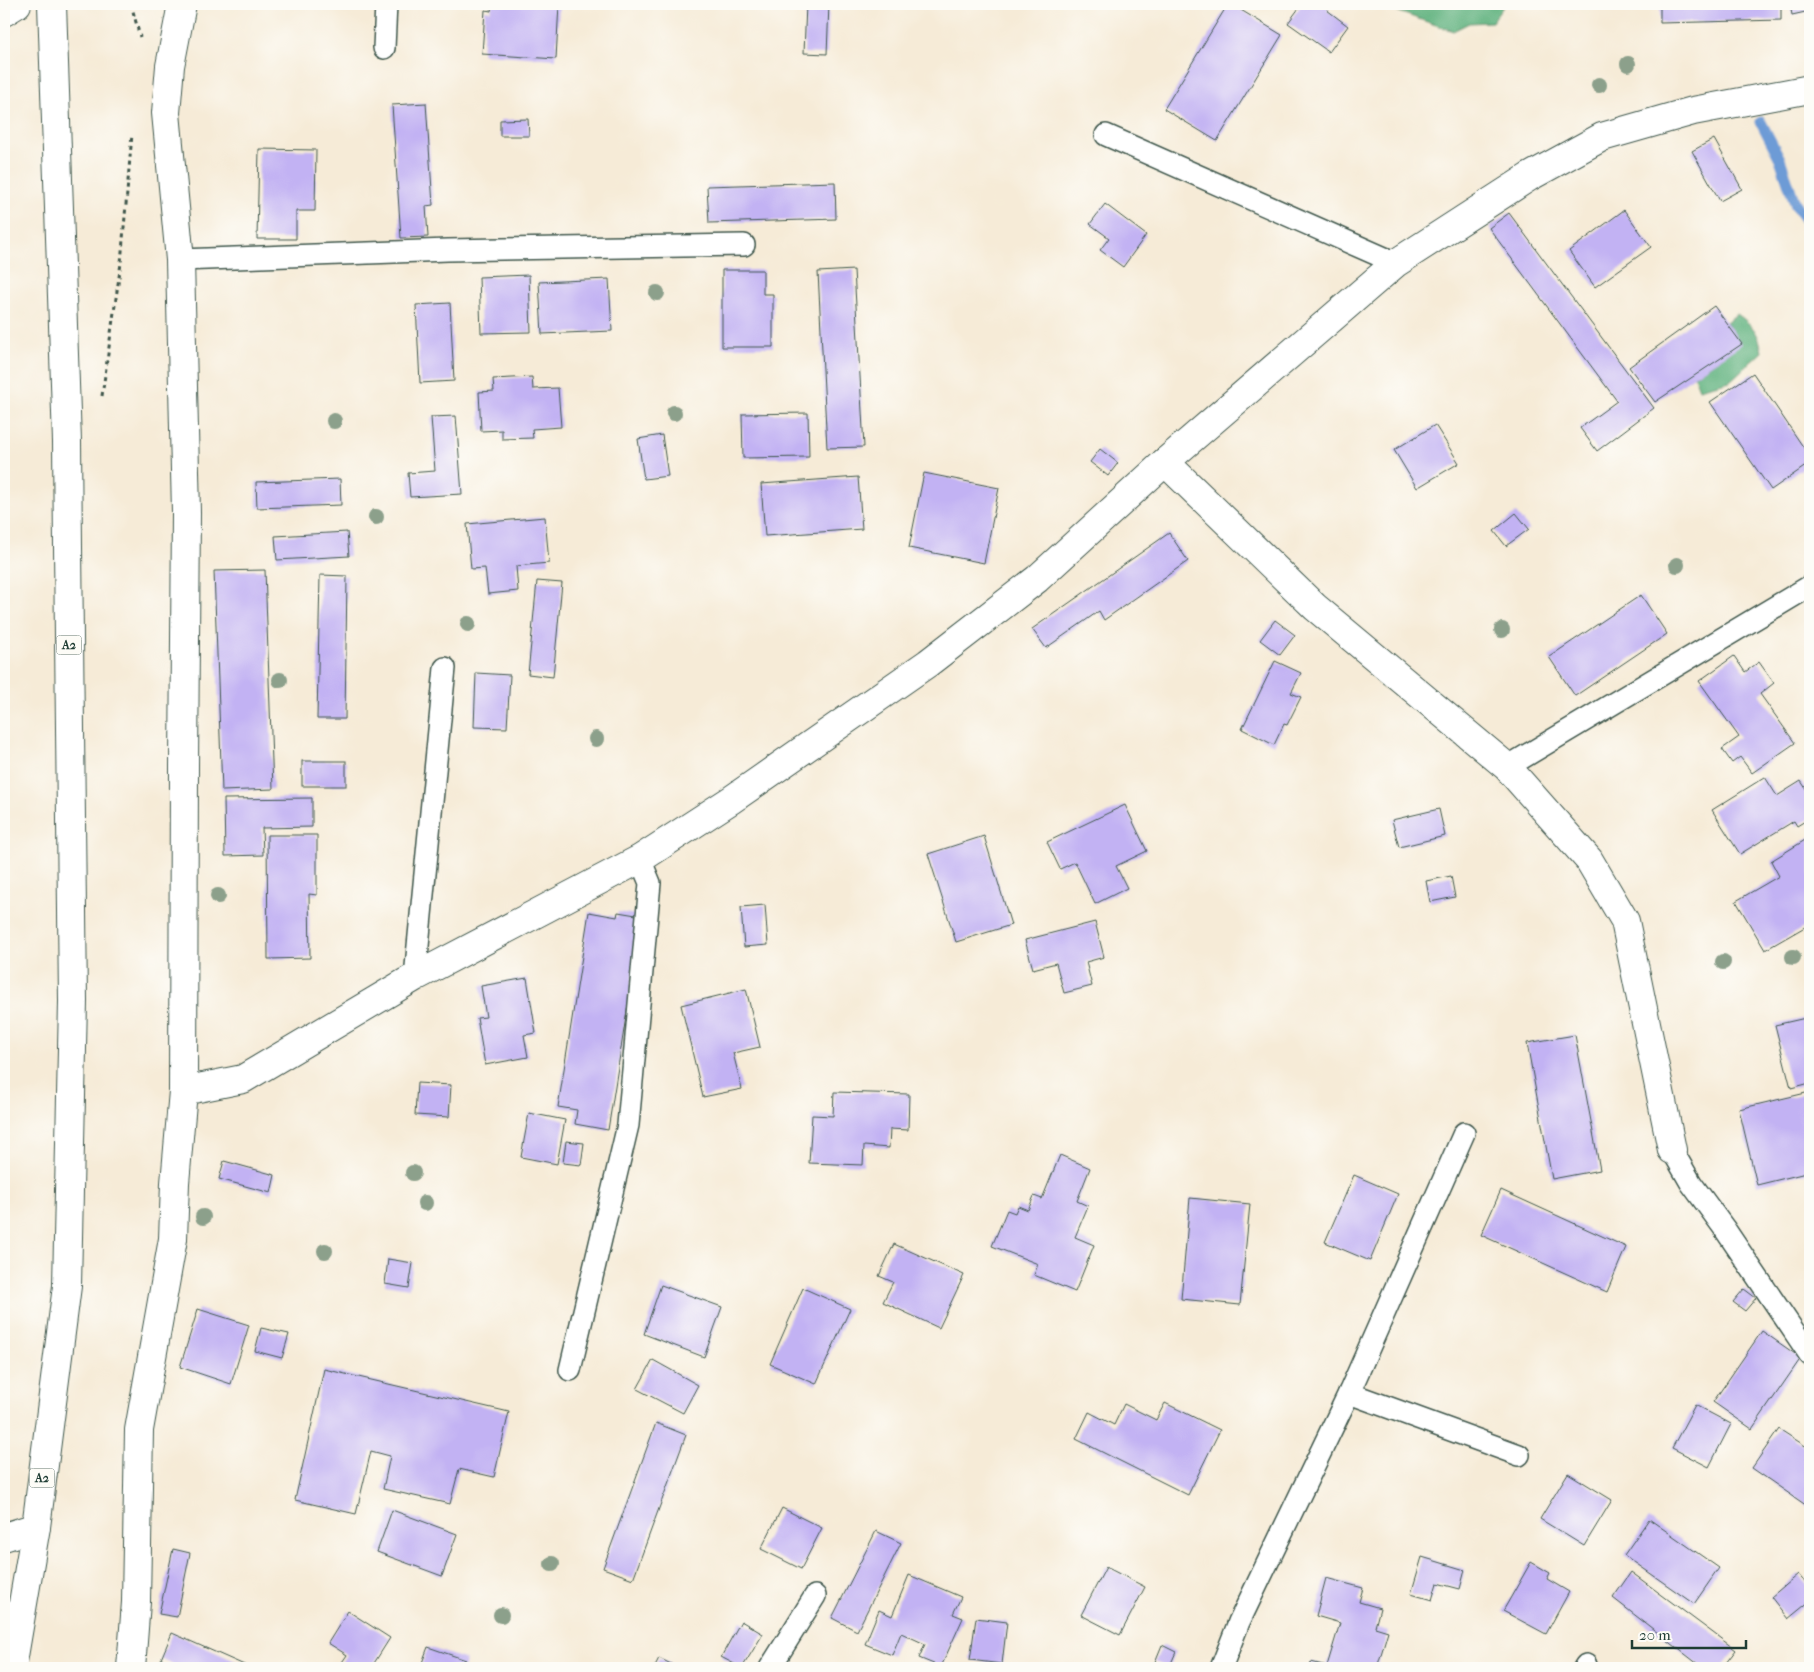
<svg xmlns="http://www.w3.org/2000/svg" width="1814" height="1672" font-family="'IM FELL French Canon',serif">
<rect width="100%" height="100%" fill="#fdfcf7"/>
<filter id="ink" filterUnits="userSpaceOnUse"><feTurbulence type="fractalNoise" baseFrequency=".02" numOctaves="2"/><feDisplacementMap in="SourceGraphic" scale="10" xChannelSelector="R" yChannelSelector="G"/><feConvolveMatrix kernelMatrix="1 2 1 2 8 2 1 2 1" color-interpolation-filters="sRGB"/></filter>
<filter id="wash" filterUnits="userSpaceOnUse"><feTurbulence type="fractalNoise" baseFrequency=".0096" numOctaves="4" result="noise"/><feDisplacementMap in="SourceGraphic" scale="20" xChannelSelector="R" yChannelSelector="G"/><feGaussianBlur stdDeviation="1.12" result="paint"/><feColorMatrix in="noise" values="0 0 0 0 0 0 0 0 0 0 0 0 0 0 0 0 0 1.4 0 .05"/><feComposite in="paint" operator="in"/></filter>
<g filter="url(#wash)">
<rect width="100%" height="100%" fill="#f6ebd7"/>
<g fill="#61b27f" stroke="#40785a">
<polygon points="1382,4 1505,4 1492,22 1469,23 1453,31 1384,7"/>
<path d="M 1737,314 C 1753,325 1759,333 1762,352 L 1730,381 L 1699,389 L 1694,376 L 1741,344 L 1726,322 Z"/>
</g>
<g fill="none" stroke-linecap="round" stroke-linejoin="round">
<polyline stroke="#6d9bd6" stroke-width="11" points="1761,122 1780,159 1796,206 1810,225"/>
</g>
<g id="blocks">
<g fill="#c2b2f3">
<polygon points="492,4 559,4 556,59 482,54 485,10 491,11"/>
<polygon points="806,4 829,4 827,54 804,53"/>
<polygon points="1228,4 1231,4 1282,35 1217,141 1164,109"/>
<polygon points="1302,4 1331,4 1327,10 1348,26 1329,52 1288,23"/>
<polygon points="1660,4 1781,4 1781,20 1660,23"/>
<polygon points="1790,4 1810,4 1810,11 1792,15"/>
<polygon points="426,103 433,205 426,206 428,237 401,238 392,105"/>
<polygon points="528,119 529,136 500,136 500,120"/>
<polygon points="1714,139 1742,189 1720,201 1692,151"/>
<polygon points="259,149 316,150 315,211 296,211 296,239 257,239"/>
<polygon points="835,182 836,219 709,223 707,186"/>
<polygon points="1105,204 1146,235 1123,267 1100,250 1109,238 1090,224"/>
<polygon points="1624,210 1651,247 1595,287 1569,251"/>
<polygon points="1509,213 1654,408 1597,451 1580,428 1617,401 1489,228"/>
<polygon points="722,270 763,270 763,294 773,294 773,347 722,347"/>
<polygon points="854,270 864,447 827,448 818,272"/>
<polygon points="529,275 531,332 481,333 479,277"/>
<polygon points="609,279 612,331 542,334 539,282"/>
<polygon points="450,303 454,381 420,383 416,305"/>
<polygon points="1714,306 1742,344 1655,402 1629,367"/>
<polygon points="1753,373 1810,457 1810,463 1771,490 1710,402"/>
<polygon points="532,377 533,389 558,388 561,427 532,429 533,438 502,439 502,430 481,431 479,392 494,391 493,379"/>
<polygon points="808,413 809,457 743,458 742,414"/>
<polygon points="456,416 462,494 410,497 408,473 435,471 431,417"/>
<polygon points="1435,425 1459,463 1417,488 1394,450"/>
<polygon points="662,435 668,476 644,479 638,439"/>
<polygon points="1100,449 1118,463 1108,476 1090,462"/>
<polygon points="924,473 999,488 984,563 909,548"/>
<polygon points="858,477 862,529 765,536 761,484"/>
<polygon points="340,479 341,505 257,508 256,482"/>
<polygon points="1516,513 1529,529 1506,546 1494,531"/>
<polygon points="545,517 549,563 516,566 518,591 488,594 485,568 471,569 467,524"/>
<polygon points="347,532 349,556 277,560 275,536"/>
<polygon points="1169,533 1188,561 1104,620 1099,611 1046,648 1032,629"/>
<polygon points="265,570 273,789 222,791 214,571"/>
<polygon points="320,575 347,576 345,719 317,719"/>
<polygon points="537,581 562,583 553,677 528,674"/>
<polygon points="1641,595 1667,634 1575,696 1549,657"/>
<polygon points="1275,620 1295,635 1280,655 1260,640"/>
<polygon points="1734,656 1745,672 1759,662 1774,683 1760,694 1795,743 1752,773 1740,757 1732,763 1722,749 1739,737 1699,681"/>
<polygon points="1275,661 1301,673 1291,693 1301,697 1287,725 1284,724 1274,745 1242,729"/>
<polygon points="476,673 510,675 507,728 474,727"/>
<rect x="302" y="761" width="44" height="25"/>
<polygon points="1765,777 1777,796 1801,781 1810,795 1810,818 1797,826 1794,821 1740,854 1712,810"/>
<polygon points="312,798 312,827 262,828 263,855 225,856 224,799"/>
<polygon points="1125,805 1147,851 1116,866 1127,888 1095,904 1075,862 1060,869 1047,842"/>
<polygon points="1439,809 1445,836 1399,847 1392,820"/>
<polygon points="267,835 317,835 317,895 309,894 310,958 268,959"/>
<polygon points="984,836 1011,925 956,942 928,854"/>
<polygon points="1810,837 1810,924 1765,950 1736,901 1779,876 1771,861"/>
<polygon points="1451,876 1455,897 1430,902 1426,881"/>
<polygon points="765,905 768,945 744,947 741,907"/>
<polygon points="589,912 617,917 618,912 642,916 608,1130 575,1124 577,1110 558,1107"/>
<polygon points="1095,922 1104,957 1086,962 1092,986 1064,993 1056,963 1033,969 1025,940"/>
<polygon points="527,978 536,1033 524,1035 528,1057 485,1065 477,1018 486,1017 481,986"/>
<polygon points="746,989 760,1047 733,1053 742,1089 703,1097 681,1005"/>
<polygon points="1810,1017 1810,1083 1791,1088 1775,1025"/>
<polygon points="1575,1035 1600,1170 1552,1179 1527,1043"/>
<polygon points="417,1083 451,1085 449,1117 415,1115"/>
<polygon points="834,1092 909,1094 908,1130 890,1129 889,1148 864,1146 863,1165 809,1163 812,1115 833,1116"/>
<polygon points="1810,1092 1810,1172 1757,1185 1739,1109"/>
<polygon points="529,1113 565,1120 557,1164 521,1157"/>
<polygon points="566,1141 584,1143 581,1165 563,1163"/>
<polygon points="1060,1155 1090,1168 1077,1201 1088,1206 1075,1237 1094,1245 1075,1292 1034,1275 1038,1264 992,1246 1007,1210 1015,1213 1018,1206 1028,1210 1034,1196 1042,1199"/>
<polygon points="224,1161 275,1175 271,1193 219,1179"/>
<polygon points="1354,1175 1398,1194 1370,1261 1325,1242"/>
<polygon points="1501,1190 1626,1247 1607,1292 1481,1235"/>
<polygon points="1190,1198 1250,1204 1240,1305 1181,1299"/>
<polygon points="894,1244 964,1275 939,1328 883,1302 893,1282 879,1276"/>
<polygon points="388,1259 413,1263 409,1288 385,1284"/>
<polygon points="661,1285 722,1307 704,1357 644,1334"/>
<polygon points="803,1288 850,1309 816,1384 770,1364"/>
<polygon points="1744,1289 1756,1298 1745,1311 1733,1302"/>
<polygon points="198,1309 249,1325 231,1384 180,1367"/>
<polygon points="261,1328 289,1334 282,1358 255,1351"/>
<polygon points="1762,1331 1801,1358 1752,1429 1713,1402"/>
<polygon points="653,1360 698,1385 683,1413 637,1389"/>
<polygon points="324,1369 509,1412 494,1477 459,1469 450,1504 383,1489 390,1456 371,1451 356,1514 295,1500"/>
<polygon points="1165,1403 1220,1430 1188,1495 1076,1439 1089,1412 1114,1425 1124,1404 1156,1420"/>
<polygon points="1695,1405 1731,1424 1709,1467 1672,1448"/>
<polygon points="656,1423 686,1435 633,1579 603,1568"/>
<polygon points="1779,1429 1810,1449 1810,1508 1752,1468"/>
<polygon points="1568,1473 1612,1500 1584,1546 1540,1519"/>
<polygon points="782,1508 822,1528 801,1569 761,1549"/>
<polygon points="392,1510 457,1534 442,1576 377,1552"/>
<polygon points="1649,1519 1719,1568 1694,1604 1624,1555"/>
<polygon points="876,1531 901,1543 857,1631 832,1618"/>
<polygon points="173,1549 190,1553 177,1617 159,1614"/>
<polygon points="1422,1557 1465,1570 1460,1589 1437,1583 1432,1600 1411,1594"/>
<polygon points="1531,1562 1550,1573 1547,1579 1569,1592 1546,1634 1503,1611"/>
<polygon points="1106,1567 1145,1587 1120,1635 1081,1615"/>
<polygon points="1631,1572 1736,1650 1722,1668 1703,1668 1613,1598"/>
<polygon points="1798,1574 1810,1589 1810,1601 1788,1619 1771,1597"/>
<polygon points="909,1575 961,1597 953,1614 963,1618 941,1667 919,1658 925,1644 901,1633 892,1655 865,1644 879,1610 892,1616"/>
<polygon points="1326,1578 1363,1588 1359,1602 1380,1608 1375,1627 1388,1631 1377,1668 1309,1668 1311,1662 1327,1666 1340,1623 1316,1616"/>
<polygon points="348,1611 390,1638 371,1668 338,1668 347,1655 328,1643"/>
<polygon points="976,1618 1007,1622 1002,1664 970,1660"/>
<polygon points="741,1621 763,1634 742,1668 721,1657"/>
<polygon points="172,1633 251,1668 174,1668 175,1666 161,1659"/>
<polygon points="1162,1645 1176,1652 1169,1668 1155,1662"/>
<polygon points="428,1647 466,1660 463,1668 420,1668"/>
<polygon points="659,1658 679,1668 654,1668"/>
</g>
</g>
</g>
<g filter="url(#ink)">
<use href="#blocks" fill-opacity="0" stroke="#3f574c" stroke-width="1"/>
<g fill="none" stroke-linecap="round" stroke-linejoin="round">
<g stroke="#3f574c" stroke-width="24">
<g id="service">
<polyline points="384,48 386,4"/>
<polyline points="1106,135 1396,263"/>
<polyline points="180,260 448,250 744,245"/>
<polyline points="1507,767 1810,586"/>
<polyline points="415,977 445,668"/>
<polyline points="1672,1150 1691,1183 1724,1228 1810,1355"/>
<polyline points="570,1370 628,1125 650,883 640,859"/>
<polyline points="1349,1393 1519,1455"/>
<polyline points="770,1668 815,1596"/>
<polyline points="1221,1668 1239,1622 1349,1393 1464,1133"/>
<polyline points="1584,1668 1586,1665"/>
</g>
</g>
<g stroke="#3f574c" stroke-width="30">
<g id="minor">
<polyline points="182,4 170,66 166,113 180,260 186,513 184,767 183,1091"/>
<polyline points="4,12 17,4"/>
<polyline points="1165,462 1315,607 1507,767 1589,860 1625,921 1672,1150"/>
<polyline points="4,1537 36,1527"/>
<polyline points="131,1668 136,1602 139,1430 173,1239 175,1183 183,1091 243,1079 415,977 640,859 731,800 928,663 1037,579 1165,462 1396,263 1529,177 1602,137 1693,111 1810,89"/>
</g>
</g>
<g stroke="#3f574c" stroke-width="30">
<polyline id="primary" points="12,1668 36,1527 67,1286 73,1001 68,547 67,442 52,4"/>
</g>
<g stroke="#3f574c" stroke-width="3" stroke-dasharray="4 4" stroke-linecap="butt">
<polyline points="131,4 140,37"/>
<polyline points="102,396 121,263 132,134"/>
</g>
<use href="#service" stroke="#fff" stroke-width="21"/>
<use href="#minor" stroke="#fff" stroke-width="28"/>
<use href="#primary" stroke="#fff" stroke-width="28"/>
</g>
<g fill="#8ca08b">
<circle cx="1628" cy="64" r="8"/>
<circle cx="1599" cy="85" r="8"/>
<circle cx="657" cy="293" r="8"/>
<circle cx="674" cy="413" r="8"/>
<circle cx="334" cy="421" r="8"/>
<circle cx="376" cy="517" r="8"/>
<circle cx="1677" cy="565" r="8"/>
<circle cx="468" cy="624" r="8"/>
<circle cx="1502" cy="630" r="8"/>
<circle cx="280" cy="680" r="8"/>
<circle cx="596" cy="739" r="8"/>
<circle cx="218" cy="896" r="8"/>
<circle cx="1793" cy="957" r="8"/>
<circle cx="1723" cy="962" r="8"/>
<circle cx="413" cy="1173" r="8"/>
<circle cx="425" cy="1203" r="8"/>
<circle cx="203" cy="1217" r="8"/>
<circle cx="325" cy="1251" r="8"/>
<circle cx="552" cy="1564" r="8"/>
<circle cx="501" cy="1615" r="8"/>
</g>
</g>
<g text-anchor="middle" stroke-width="4" stroke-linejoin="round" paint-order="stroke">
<g fill="#fdfcf7" stroke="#62766e" stroke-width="1">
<rect x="56.5" y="635.5" width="25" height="19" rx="4"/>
<rect x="29.5" y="1468.5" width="25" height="19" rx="4"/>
</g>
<g font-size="12" font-weight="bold" fill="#1f3d34">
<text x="69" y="649">A2</text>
<text x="42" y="1482">A2</text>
</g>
</g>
<rect width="1814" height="1672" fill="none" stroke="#fdfcf7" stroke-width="20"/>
<path d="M1632 1640v8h114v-8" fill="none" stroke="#1f3d34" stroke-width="2.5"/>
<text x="1639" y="1640" font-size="15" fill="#1f3d34" stroke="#fdfcf7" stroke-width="4" paint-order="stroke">20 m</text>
</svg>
